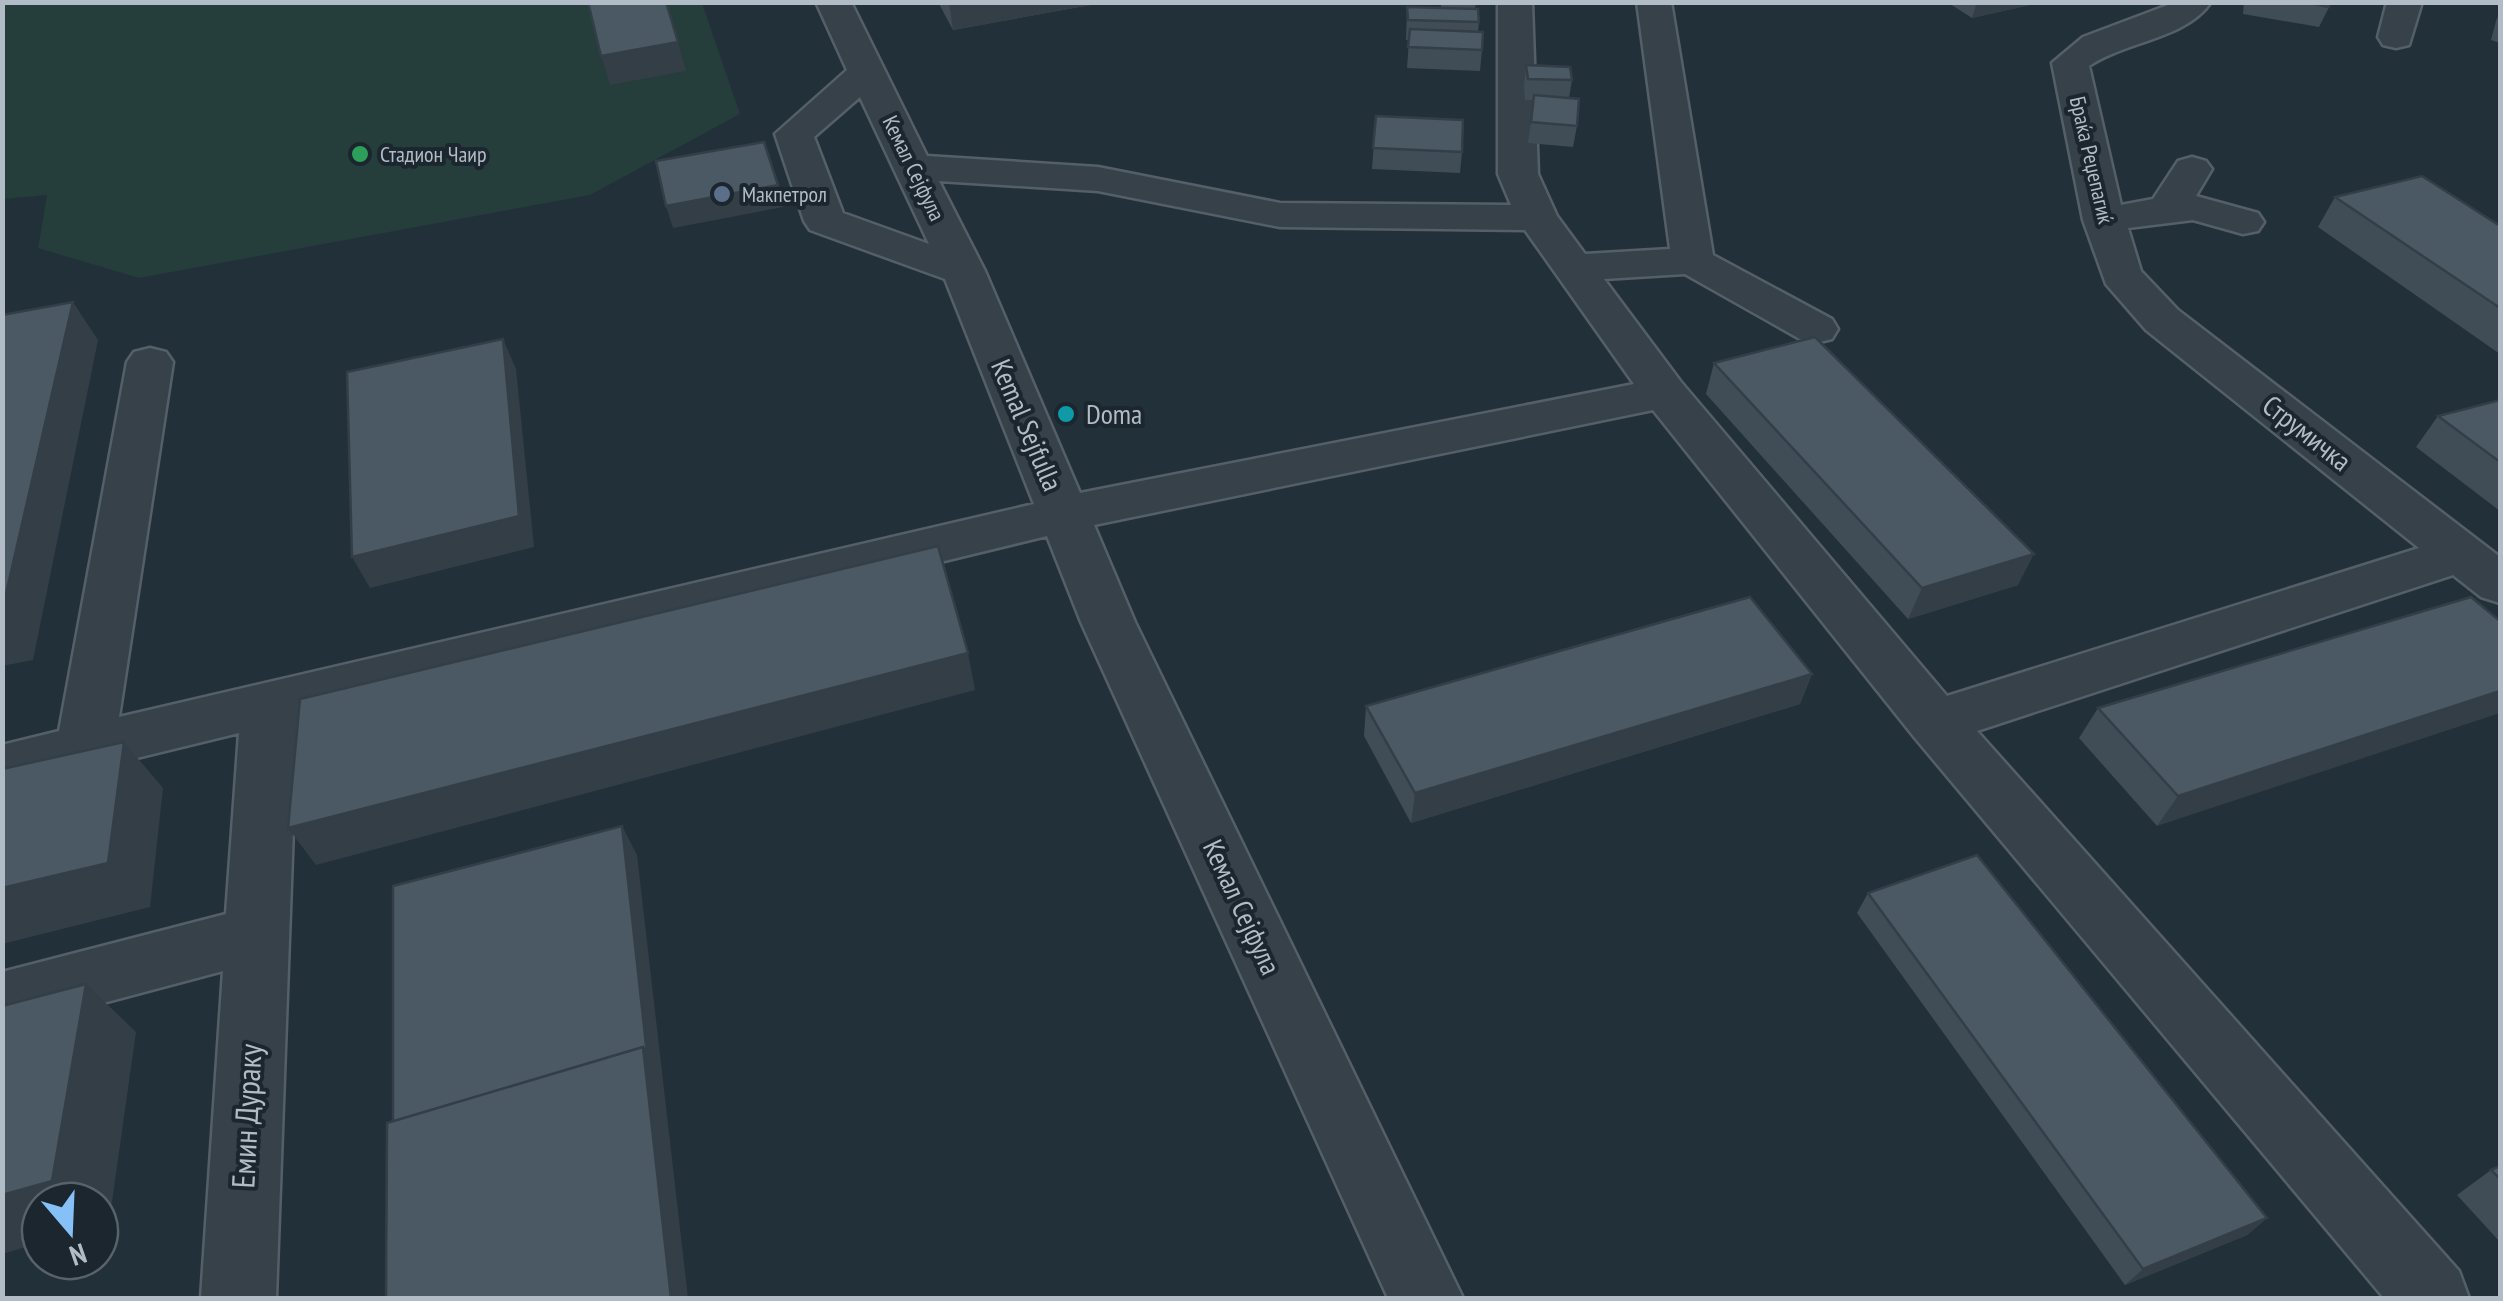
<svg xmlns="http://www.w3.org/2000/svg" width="2503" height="1301" font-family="'PT Sans Narrow',sans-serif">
<rect width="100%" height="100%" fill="#22303a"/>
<polygon fill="#253d3b" points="3,3 702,3 740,114 590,195 139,278 38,248 47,195 3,199"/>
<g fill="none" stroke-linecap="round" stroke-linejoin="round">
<g stroke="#545f68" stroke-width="5">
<g id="minor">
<path d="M 816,2 L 851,2 L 927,156 L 1098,167 L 1280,203 L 1511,205 L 1498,174 L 1498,2 L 1532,2 L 1538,174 L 1557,216 L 1585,254 L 1670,249 L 1637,2 L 1671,2 L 1713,255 L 1832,319 L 1838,329 L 1832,339 L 1816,343 L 1800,339 L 1685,274 L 1604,279 L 1681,382 L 1947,696 L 2419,548 L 2146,330 L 2106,284 L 2083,220 L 2052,63 L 2083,37 L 2176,2 L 2211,2 C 2186,39 2126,41 2089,66 L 2121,205 L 2153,199 L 2178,161 L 2192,157 L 2206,161 L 2212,169 L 2196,196 L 2258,213 L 2264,222 L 2258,231 L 2243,234 L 2193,220 L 2128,228 L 2141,271 L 2178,310 L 2500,557 L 2500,603 L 2481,597 L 2453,575 L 1977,731 L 2459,1271 L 2469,1298 L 2384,1298 L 1915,738 L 1653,410 L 1094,525 L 1135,622 L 1463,1298 L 1388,1298 L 1081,622 L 1047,536 L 297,719 L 276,1298 L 201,1298 L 223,971 L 2,1030 L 2,972 L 226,914 L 239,733 L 2,791 L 2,745 L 59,731 L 127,362 L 134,352 L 150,348 L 166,352 L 173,362 L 119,717 L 1034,504 L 945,279 L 810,230 L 804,221 L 775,134 L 847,70 ZM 860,97 L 929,244 L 843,213 L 814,137 ZM 939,181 L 1098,191 L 1280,227 L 1525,230 L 1634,384 L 1080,493 L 985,271 Z"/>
<polygon points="2387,2 2422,2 2409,45 2396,48 2383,45 2378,37"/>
</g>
</g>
<use href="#minor" fill="#36414a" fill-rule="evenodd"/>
</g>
<g fill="#404d57">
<polygon points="938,2 1107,2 953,30"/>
<polygon points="1424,2 1476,2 1475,9 1479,22 1478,32 1482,50 1480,71 1407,68 1409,40 1406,40 1407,7 1441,8 1441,3"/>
<polygon points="1947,2 2043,2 1972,18"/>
<polygon points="2244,2 2329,2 2329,7 2319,27 2243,14"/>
<polygon points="2500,12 2500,43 2491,40 2496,21"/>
<polygon points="1526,65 1572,80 1569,98 1577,126 1573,147 1528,143 1534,100 1525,100 1524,86"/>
<polygon points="1376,116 1462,152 1460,173 1372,169"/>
<polygon points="2335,197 2500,226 2500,354 2318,227"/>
<polygon points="1714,363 2018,585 1908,619 1706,394"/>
<polygon points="2500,400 2500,511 2416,447 2438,416"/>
<polygon points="2471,597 2157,826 2079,738 2098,708"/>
<polygon points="1812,674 1800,704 1411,823 1364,736 1366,706"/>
<polygon points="1868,893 2267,1218 2247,1235 2125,1285 1857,913"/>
<polygon points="2500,1166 2500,1242 2457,1195 2491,1170"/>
</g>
<g fill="#343e47">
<polygon points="949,2 1107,2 953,30"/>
<polygon points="1977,2 2043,2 1972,18"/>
<polygon points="678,42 686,71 610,85 601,56"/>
<polygon points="778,185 783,207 673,228 666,206"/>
<polygon points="73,302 98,340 33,660 2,666 2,611"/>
<polygon points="503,339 516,369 534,547 370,588 352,557"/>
<polygon points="2034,554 2018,585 1908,619 1922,588"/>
<polygon points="968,653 975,690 316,865 288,828"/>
<polygon points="1812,674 1800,704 1411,823 1415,793"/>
<polygon points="2500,691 2500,713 2157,826 2178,796"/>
<polygon points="124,742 163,788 150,907 2,944 2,888"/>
<polygon points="622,826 637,855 688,1298 671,1298 647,1085"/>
<polygon points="86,984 136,1032 109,1223 100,1226 100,1201 40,1201 40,1243 2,1254 2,1195"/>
<polygon points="2267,1218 2247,1235 2125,1285 2143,1269"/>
</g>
<g fill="#4b5965" stroke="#343e47" stroke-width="2.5">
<polygon points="588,2 666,2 678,42 601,56"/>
<polygon points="2304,2 2329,2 2329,7"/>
<polygon points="1407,7 1478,9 1479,22 1408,20"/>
<polygon points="1410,29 1483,32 1482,50 1408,47"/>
<polygon points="1526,65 1570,67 1572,80 1528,79"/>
<polygon points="1534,95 1579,99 1577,126 1531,122"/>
<polygon points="1376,116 1463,120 1462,152 1373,148"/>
<polygon points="764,142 778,185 666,206 656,161"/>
<polygon points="2422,176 2500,226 2500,308 2335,197"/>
<polygon points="73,302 2,611 2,315"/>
<polygon points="1815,337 2034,554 1922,588 1714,363"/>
<polygon points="503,339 519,516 352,557 347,372"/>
<polygon points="2500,400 2500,462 2438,416"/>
<polygon points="938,546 968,653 288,828 300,699"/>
<polygon points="1750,597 1812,674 1415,793 1366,706"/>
<polygon points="2471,597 2500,621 2500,691 2178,796 2098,708"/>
<polygon points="124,742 108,863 2,888 2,769"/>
<polygon points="622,826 647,1054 643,1047 393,1122 393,886"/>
<polygon points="1977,855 2267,1218 2143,1269 1868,893"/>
<polygon points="86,984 52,1181 2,1195 2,1006"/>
<polygon points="643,1047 671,1298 386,1298 387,1123"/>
<polygon points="2500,1166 2500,1179 2491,1170"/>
</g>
<circle fill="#2e9e5b" stroke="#1b262f" stroke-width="4" cx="360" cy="154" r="10"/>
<circle fill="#5c6f8a" stroke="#1b262f" stroke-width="4" cx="722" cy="194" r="10"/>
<circle fill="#0f9aa8" stroke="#1b262f" stroke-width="4" cx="1066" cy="414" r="10"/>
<g text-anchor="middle" stroke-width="8" stroke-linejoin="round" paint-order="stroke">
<g font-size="22" fill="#b1bcc6" stroke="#1b262f" text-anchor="start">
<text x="380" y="162">Стадион Чаир</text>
<text x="742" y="202">Макпетрол</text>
</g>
<g font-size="22" fill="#b1bcc6" stroke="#1b262f">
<text transform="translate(2092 160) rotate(77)" y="8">Браќа Реџепагиќ</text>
<text transform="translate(914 168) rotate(64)" y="8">Кемал Сејфула</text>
</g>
<g font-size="28" fill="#b1bcc6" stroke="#1b262f" text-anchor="start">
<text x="1086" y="424">Doma</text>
</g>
<g font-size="28" fill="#b1bcc6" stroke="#1b262f">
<text transform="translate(1027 425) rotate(67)" y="10">Kemal Sejfulla</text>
<text transform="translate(2307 433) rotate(38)" y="10">Струмичка</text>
<text transform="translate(1242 907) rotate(65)" y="10">Кемал Сејфула</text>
</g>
<g font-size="32" fill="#b1bcc6" stroke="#1b262f">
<text transform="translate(247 1116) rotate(-87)" y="11">Емин Дураку</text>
</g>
</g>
<rect width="2503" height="1301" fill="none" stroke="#b1bcc6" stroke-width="10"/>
<g transform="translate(70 1231) rotate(161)"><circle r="48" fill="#1b262f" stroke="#57626b" stroke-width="2.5"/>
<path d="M0-8L18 38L0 25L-18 38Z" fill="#85c1f7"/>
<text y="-15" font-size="28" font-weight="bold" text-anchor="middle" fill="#b1bcc6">N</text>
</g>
</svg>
